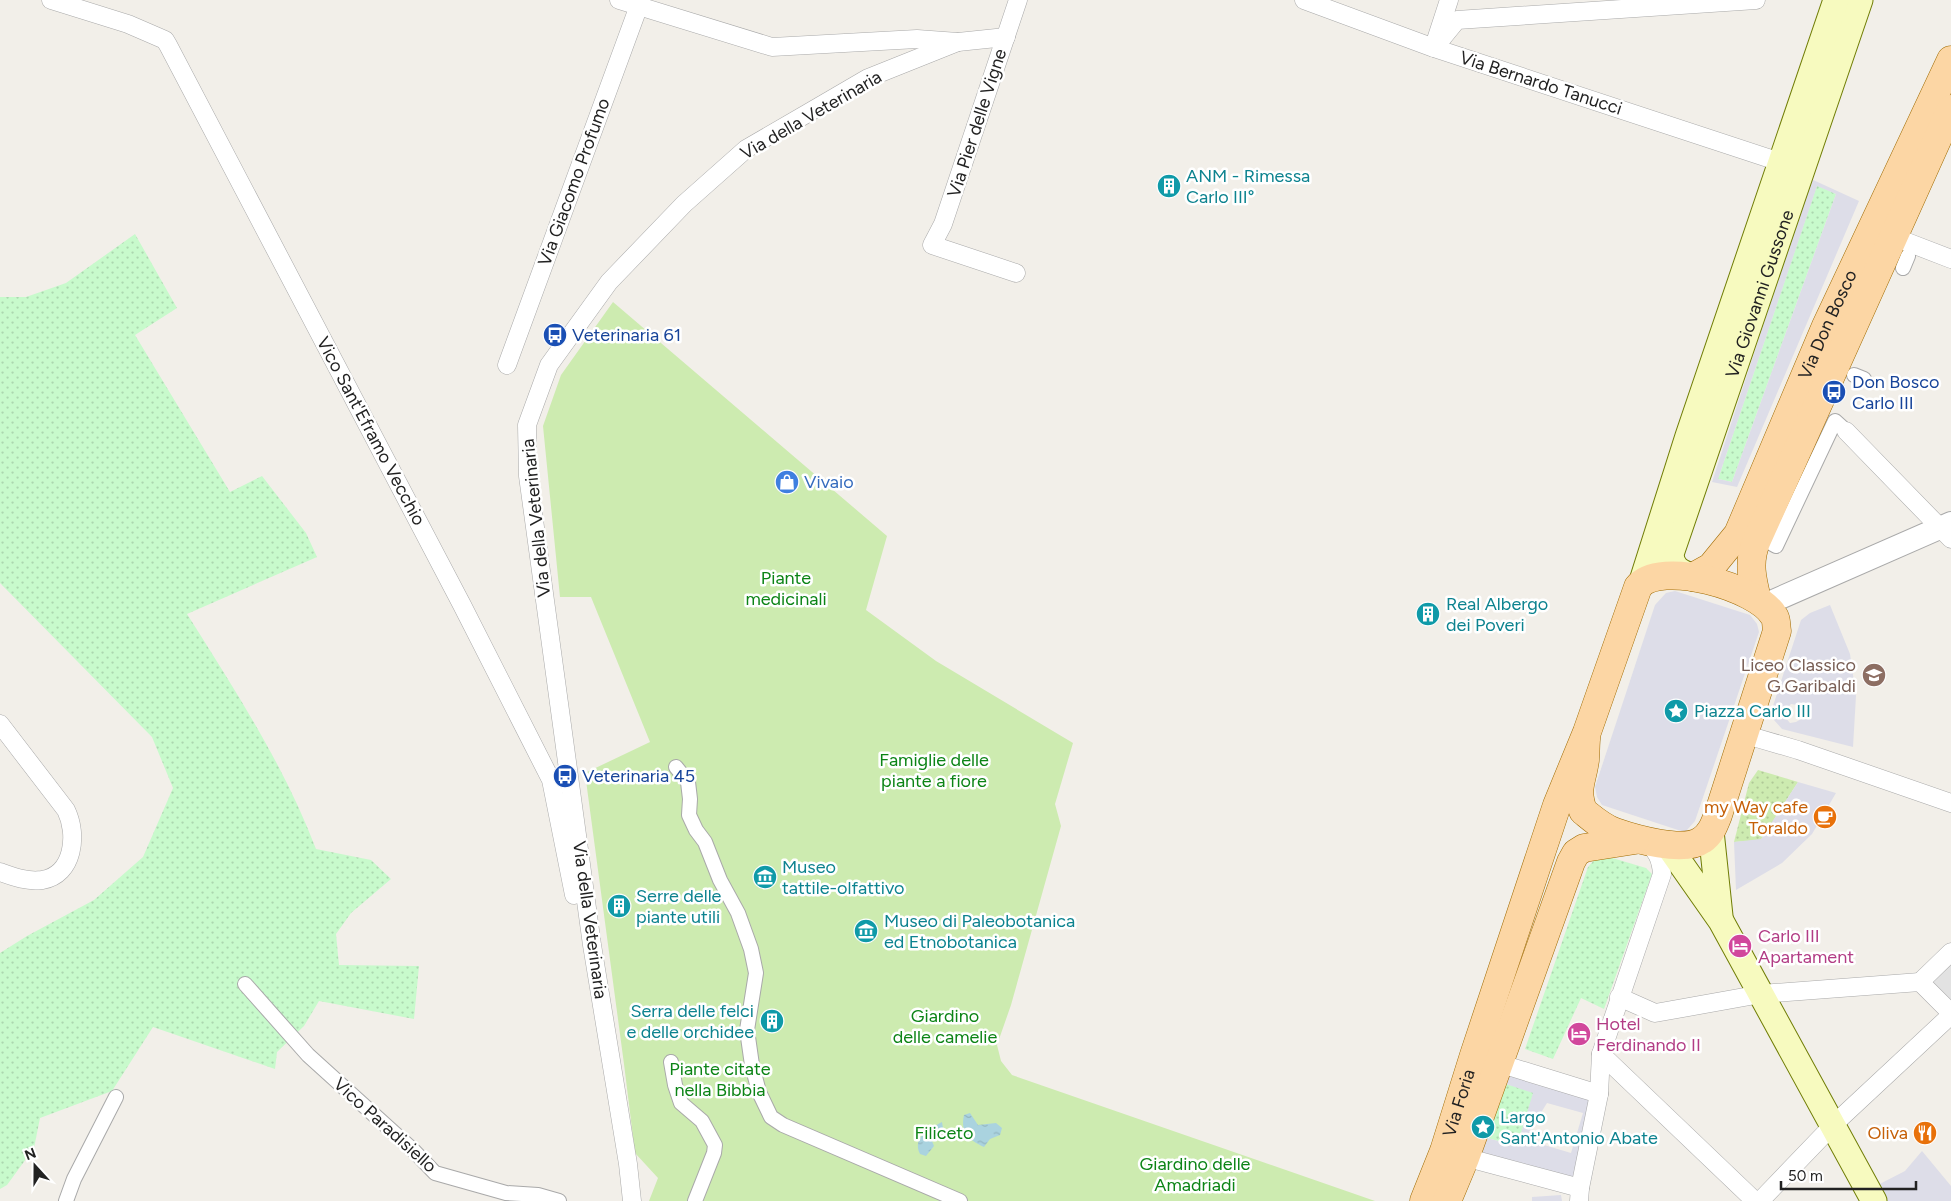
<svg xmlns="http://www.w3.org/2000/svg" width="1951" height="1201" font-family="Figtree,sans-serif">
<defs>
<pattern id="grass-dots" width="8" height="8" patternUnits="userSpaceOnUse" patternTransform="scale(1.25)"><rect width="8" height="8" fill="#cdebb0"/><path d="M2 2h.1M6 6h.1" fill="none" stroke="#b0c997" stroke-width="1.8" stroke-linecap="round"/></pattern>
<pattern id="park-dots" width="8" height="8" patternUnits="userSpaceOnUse" patternTransform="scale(1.25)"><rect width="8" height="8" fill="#c8facc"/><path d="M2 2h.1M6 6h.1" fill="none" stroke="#acd6af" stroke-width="1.8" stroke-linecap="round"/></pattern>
<pattern id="water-ripples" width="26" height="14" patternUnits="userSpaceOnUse" patternTransform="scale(1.25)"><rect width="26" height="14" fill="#aad3df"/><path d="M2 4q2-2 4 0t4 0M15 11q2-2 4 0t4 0" fill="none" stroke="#92b5bf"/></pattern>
</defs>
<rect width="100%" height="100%" fill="#f2efe9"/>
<polygon fill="url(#grass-dots)" points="1758,770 1798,782 1761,840 1734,842 1749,783"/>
<g fill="url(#park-dots)">
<polygon points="1817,185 1836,194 1732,482 1718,479"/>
<path d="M 135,234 L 177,308 L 135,335 L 230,492 L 262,476 L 306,533 L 317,557 L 187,614 C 235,690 284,765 316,849 L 371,860 L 391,879 L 351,913 L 336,934 L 339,965 L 419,966 L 414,1019 L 319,1001 L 304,1026 L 277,1052 L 275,1069 L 153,1027 L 112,1091 L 40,1118 L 34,1148 L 7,1185 L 0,1189 L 0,953 L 27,936 L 94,900 L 143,857 L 173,788 L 152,737 L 0,583 L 0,297 L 26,297 L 66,283 Z"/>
<polygon points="1609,857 1646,868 1652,874 1604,1009 1581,998 1553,1059 1525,1049 1588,867 1596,858"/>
<polygon points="1503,1083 1534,1092 1517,1146 1487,1138"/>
</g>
<polygon fill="#cdebb0" points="613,302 887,536 866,610 936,661 1073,743 1055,804 1061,826 1011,1005 997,1045 1001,1061 1012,1075 1375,1201 649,1201 658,1178 635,1153 624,1064 585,773 650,742 591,597 560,597 543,426 561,375"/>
<polygon fill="#e2e2e2" points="1951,952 1951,1013 1920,982"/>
<g fill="#dddde8" fill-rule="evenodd">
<path d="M 1811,179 L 1859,201 L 1737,487 L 1712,482 ZM 1817,186 L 1836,194 L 1732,482 L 1718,479 Z"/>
<polygon points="1675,591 1750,615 1757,624 1759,632 1695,821 1686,831 1681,831 1602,805 1597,797 1595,787 1655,605 1666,593"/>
<path d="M 1830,605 L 1850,654 L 1856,696 L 1853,747 L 1782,729 L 1774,720 L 1772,709 L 1801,620 L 1810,613 ZM 1791,704 L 1797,705 L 1803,713 L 1801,719 L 1796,722 L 1790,723 L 1784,716 L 1785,710 Z"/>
<polygon points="1798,782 1836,793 1812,834 1782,863 1736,890 1734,842 1761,839"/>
<path d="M 1498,1063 L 1599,1094 L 1580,1188 L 1465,1158 ZM 1503,1083 L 1533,1093 L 1517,1146 L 1487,1138 ZM 1547,1103 L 1583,1113 L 1571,1153 L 1534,1142 L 1537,1134 L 1529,1132 Z"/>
<polygon points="1922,1151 1951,1186 1951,1201 1874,1201 1868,1190 1905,1171"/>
<polygon points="1561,1195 1562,1201 1532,1201 1532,1197"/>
</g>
<g fill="url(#water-ripples)">
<path d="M 970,1113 L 978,1125 L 996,1123 L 1002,1128 L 1000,1135 L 990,1139 L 984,1147 C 969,1140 960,1133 964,1115 Z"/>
<path d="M 942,1122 L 943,1128 L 932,1141 L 934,1146 L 926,1156 L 920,1154 C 912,1137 929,1129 942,1122 Z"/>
</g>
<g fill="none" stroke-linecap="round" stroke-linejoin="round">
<g stroke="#a9a9a9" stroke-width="16">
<g id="pedestrian">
<polyline points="1903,268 1908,256"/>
<polyline points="1854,375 1864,379"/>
<polyline points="1758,536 1776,546 1835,421 1846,431"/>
<polyline points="676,767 688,782 690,799 689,815 696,830 705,842 720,880 738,913 751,949 756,973 747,1030 752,1065 759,1092 771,1117 783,1125 960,1201"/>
<polyline points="245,984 308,1055 414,1151 435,1173 506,1193 538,1195 559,1201"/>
<polyline points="671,1062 675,1085 681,1103 702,1121 715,1145 714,1153 695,1201"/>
<polyline points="66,1201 74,1179 116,1097"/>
</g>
</g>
<g stroke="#a9a9a9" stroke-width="19">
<g id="minor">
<polyline points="51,0 128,24 165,40 168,45 462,605 551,780 574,895"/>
<polyline points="619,0 772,47 917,39 958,42 1006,37"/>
<polyline points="1304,0 1434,48 1780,162"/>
<polyline points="1436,40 1449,0"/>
<polyline points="1434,48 1457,20 1756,0"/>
<polyline points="1894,237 1951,259"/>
<polyline points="1016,273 932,245 943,224 1018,0"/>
<polyline points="507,365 641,0"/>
<polyline points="1846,431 1951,539"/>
<path d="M 0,724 L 66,810 C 78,834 74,875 42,880 C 27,882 14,877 0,872"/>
<polyline points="1743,734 1798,750 1951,803"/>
<polyline points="1951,952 1920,982 1951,1013"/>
<polyline points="1619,997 1655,1013 1761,994 1920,982"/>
<polyline points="1601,1054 1755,1201"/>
<polyline points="1498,1063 1599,1094"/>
<polyline points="1457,1155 1580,1188"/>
<polyline points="632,1201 628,1164 592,945 528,476 527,425 549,365 609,282 684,204 746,149 808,113 868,78 958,42"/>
<path d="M 1579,1201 L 1580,1188 L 1599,1094 L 1601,1054 L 1662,874 C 1661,859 1657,850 1644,840"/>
<polyline points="1760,1201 1833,1125 1951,1015"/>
</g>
</g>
<g stroke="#a9a9a9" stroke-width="24">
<polyline id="tertiary" points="1764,605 1951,523"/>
</g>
<g stroke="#707d05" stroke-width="27">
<g id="secondary">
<path id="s1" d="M 1693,577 C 1681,572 1672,569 1671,554 L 1860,0"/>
<polyline points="1642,581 1688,436 1836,0"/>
<polyline points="1711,831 1720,916"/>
<polyline points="1667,844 1721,921 1874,1201"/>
</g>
</g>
<g stroke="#a06b00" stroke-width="29">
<g id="primary">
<path id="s2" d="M 1693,577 L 1711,567 L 1738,534 L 1826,326 L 1951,60"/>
<path d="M 1757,599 C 1752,579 1748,562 1756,542 L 1951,109"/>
<path id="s3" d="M 1424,1201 L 1444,1151 L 1474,1055 L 1557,805 L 1587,732 L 1638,587 C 1659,559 1758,587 1774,616 C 1777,620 1776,626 1777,631 L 1718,815 C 1714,825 1711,834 1702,840 C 1684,853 1635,839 1615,832 C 1603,828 1593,819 1583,811 C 1575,788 1582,782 1585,760 C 1586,750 1585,742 1587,732"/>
<polyline points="1447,1201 1465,1158 1571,862 1576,853 1584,848 1635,840"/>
</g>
</g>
<use href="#pedestrian" stroke="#fff" stroke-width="14"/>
<use href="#minor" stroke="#fff" stroke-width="18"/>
<use href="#tertiary" stroke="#fff" stroke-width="22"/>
<use href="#secondary" stroke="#f7fabf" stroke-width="25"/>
<use href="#primary" stroke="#fcd6a4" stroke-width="28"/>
</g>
<defs>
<g id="building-disc" transform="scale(1.25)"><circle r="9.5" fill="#0f9aa8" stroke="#fff"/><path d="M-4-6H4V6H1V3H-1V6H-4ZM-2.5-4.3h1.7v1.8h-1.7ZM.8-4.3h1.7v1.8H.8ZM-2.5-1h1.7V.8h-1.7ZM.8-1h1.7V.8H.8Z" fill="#fff"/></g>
<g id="bus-disc" transform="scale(1.25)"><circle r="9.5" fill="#1a4fb4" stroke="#fff"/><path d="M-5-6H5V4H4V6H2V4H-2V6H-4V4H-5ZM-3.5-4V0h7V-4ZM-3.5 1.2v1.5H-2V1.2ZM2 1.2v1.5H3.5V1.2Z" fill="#fff"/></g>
<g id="shop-disc" transform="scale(1.25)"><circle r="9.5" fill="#3f7fe0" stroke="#fff"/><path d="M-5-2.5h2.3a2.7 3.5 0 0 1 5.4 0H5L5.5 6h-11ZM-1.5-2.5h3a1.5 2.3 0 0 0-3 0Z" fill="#fff"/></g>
<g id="school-disc" transform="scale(1.25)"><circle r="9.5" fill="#8d6e63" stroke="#fff"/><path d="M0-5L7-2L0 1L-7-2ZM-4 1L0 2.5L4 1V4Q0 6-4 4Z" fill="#fff"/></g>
<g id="sight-disc" transform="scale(1.25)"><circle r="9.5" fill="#0f9aa8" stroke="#fff"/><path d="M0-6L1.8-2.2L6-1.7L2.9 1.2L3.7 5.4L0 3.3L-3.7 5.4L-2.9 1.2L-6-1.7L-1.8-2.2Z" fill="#fff"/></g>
<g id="cafe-disc" transform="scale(1.25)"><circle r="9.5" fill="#e8710a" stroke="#fff"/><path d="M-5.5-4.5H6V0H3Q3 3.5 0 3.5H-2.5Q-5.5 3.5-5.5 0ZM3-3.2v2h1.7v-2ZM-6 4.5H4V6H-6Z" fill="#fff"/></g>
<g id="museum-disc" transform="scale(1.25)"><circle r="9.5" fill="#0f9aa8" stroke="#fff"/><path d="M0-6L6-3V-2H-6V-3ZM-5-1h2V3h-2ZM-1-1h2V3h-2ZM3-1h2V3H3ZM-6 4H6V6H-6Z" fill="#fff"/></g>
<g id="hotel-disc" transform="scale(1.25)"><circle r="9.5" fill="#d1479c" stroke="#fff"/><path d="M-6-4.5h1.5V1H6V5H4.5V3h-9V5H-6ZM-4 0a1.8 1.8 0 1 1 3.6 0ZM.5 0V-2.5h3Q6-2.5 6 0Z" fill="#fff"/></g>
<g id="restaurant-disc" transform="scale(1.25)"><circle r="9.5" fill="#e8710a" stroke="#fff"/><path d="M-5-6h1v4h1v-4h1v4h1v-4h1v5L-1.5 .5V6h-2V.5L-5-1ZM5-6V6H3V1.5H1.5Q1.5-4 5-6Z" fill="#fff"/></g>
</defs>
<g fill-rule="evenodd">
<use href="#building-disc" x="1169" y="186"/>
<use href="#bus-disc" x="555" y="335"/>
<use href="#bus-disc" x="1834" y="392"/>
<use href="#shop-disc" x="787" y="482"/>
<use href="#building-disc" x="1428" y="614"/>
<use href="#school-disc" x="1874" y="675"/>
<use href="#sight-disc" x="1676" y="711"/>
<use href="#bus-disc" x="565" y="776"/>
<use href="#cafe-disc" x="1825" y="817"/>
<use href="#museum-disc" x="765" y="877"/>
<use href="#building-disc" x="619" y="906"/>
<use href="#museum-disc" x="866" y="931"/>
<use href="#hotel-disc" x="1740" y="946"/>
<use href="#building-disc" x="772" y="1021"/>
<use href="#hotel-disc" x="1579" y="1034"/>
<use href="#sight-disc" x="1483" y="1127"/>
<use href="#restaurant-disc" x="1925" y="1133"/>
</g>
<g text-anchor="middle" stroke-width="5" stroke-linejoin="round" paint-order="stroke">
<g font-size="18" fill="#222" stroke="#fff">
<text transform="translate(1541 83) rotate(18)" y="6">Via Bernardo Tanucci</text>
<text transform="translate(811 115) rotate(-30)" y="6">Via della Veterinaria</text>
<text transform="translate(977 123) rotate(-72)" y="6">Via Pier delle Vigne</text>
<text transform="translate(574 182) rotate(-70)" y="6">Via Giacomo Profumo</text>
<text dy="6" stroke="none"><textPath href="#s1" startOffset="309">Via Giovanni Gussone</textPath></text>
<text dy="6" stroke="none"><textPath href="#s2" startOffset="291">Via Don Bosco</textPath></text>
<text transform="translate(371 431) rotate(62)" y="6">Vico Sant'Eframo Vecchio</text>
<text transform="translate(536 518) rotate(-96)" y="6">Via della Veterinaria</text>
<text transform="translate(590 920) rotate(82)" y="6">Via della Veterinaria</text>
<text dy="6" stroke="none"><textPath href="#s3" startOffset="104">Via Foria</textPath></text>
<text transform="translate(385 1125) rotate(42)" y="6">Vico Paradisiello</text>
</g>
<g font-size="18" fill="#0d838f" stroke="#fff" text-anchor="start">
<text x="1186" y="182">ANM - Rimessa<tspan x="1186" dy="21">Carlo III°</tspan></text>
<text x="1446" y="610">Real Albergo<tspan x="1446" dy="21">dei Poveri</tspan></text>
<text x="1694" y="717">Piazza Carlo III</text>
<text x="782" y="873">Museo<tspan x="782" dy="21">tattile-olfattivo</tspan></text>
<text x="636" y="902">Serre delle<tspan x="636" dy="21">piante utili</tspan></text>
<text x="884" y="927">Museo di Paleobotanica<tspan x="884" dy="21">ed Etnobotanica</tspan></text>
<text x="754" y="1017" text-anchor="end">Serra delle felci<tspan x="754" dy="21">e delle orchidee</tspan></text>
<text x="1500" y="1123">Largo<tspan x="1500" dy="21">Sant'Antonio Abate</tspan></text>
</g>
<g font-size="18" fill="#164399" stroke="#fff" text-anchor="start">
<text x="572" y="341">Veterinaria 61</text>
<text x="1852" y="388">Don Bosco<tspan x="1852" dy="21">Carlo III</tspan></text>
<text x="582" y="782">Veterinaria 45</text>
</g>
<g font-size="18" fill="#366cbe" stroke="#fff" text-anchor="start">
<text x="804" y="488">Vivaio</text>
</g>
<g font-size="18" fill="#0c8416" stroke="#fff">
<text x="786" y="584">Piante<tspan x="786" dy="21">medicinali</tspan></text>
<text x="934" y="766">Famiglie delle<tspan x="934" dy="21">piante a fiore</tspan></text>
<text x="945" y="1022">Giardino<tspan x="945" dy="21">delle camelie</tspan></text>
<text x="720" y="1075">Piante citate<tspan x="720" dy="21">nella Bibbia</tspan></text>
<text x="944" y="1139">Filiceto</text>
<text x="1195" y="1170">Giardino delle<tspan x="1195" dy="21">Amadriadi</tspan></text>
</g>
<g font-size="18" fill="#785e54" stroke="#fff" text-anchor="end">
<text x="1856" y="671">Liceo Classico<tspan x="1856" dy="21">G.Garibaldi</tspan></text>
</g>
<g font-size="18" fill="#c56008" stroke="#fff" text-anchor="end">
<text x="1808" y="813">my Way cafe<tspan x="1808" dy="21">Toraldo</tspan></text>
<text x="1908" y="1139">Oliva</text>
</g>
<g font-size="18" fill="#b23c85" stroke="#fff" text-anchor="start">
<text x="1758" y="942">Carlo III<tspan x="1758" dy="21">Apartament</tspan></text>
<text x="1596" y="1030">Hotel<tspan x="1596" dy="21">Ferdinando II</tspan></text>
</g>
</g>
<g transform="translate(35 1166) rotate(339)" stroke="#ffffff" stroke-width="4" paint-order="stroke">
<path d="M0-4L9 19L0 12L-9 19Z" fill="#222222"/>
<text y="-8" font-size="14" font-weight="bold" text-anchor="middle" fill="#222222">N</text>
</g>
<path d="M1781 1181v8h135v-8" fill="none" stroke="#222222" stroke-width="2.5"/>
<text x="1788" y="1181" font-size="15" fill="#222222" stroke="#ffffff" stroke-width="4" paint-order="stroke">50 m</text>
</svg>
